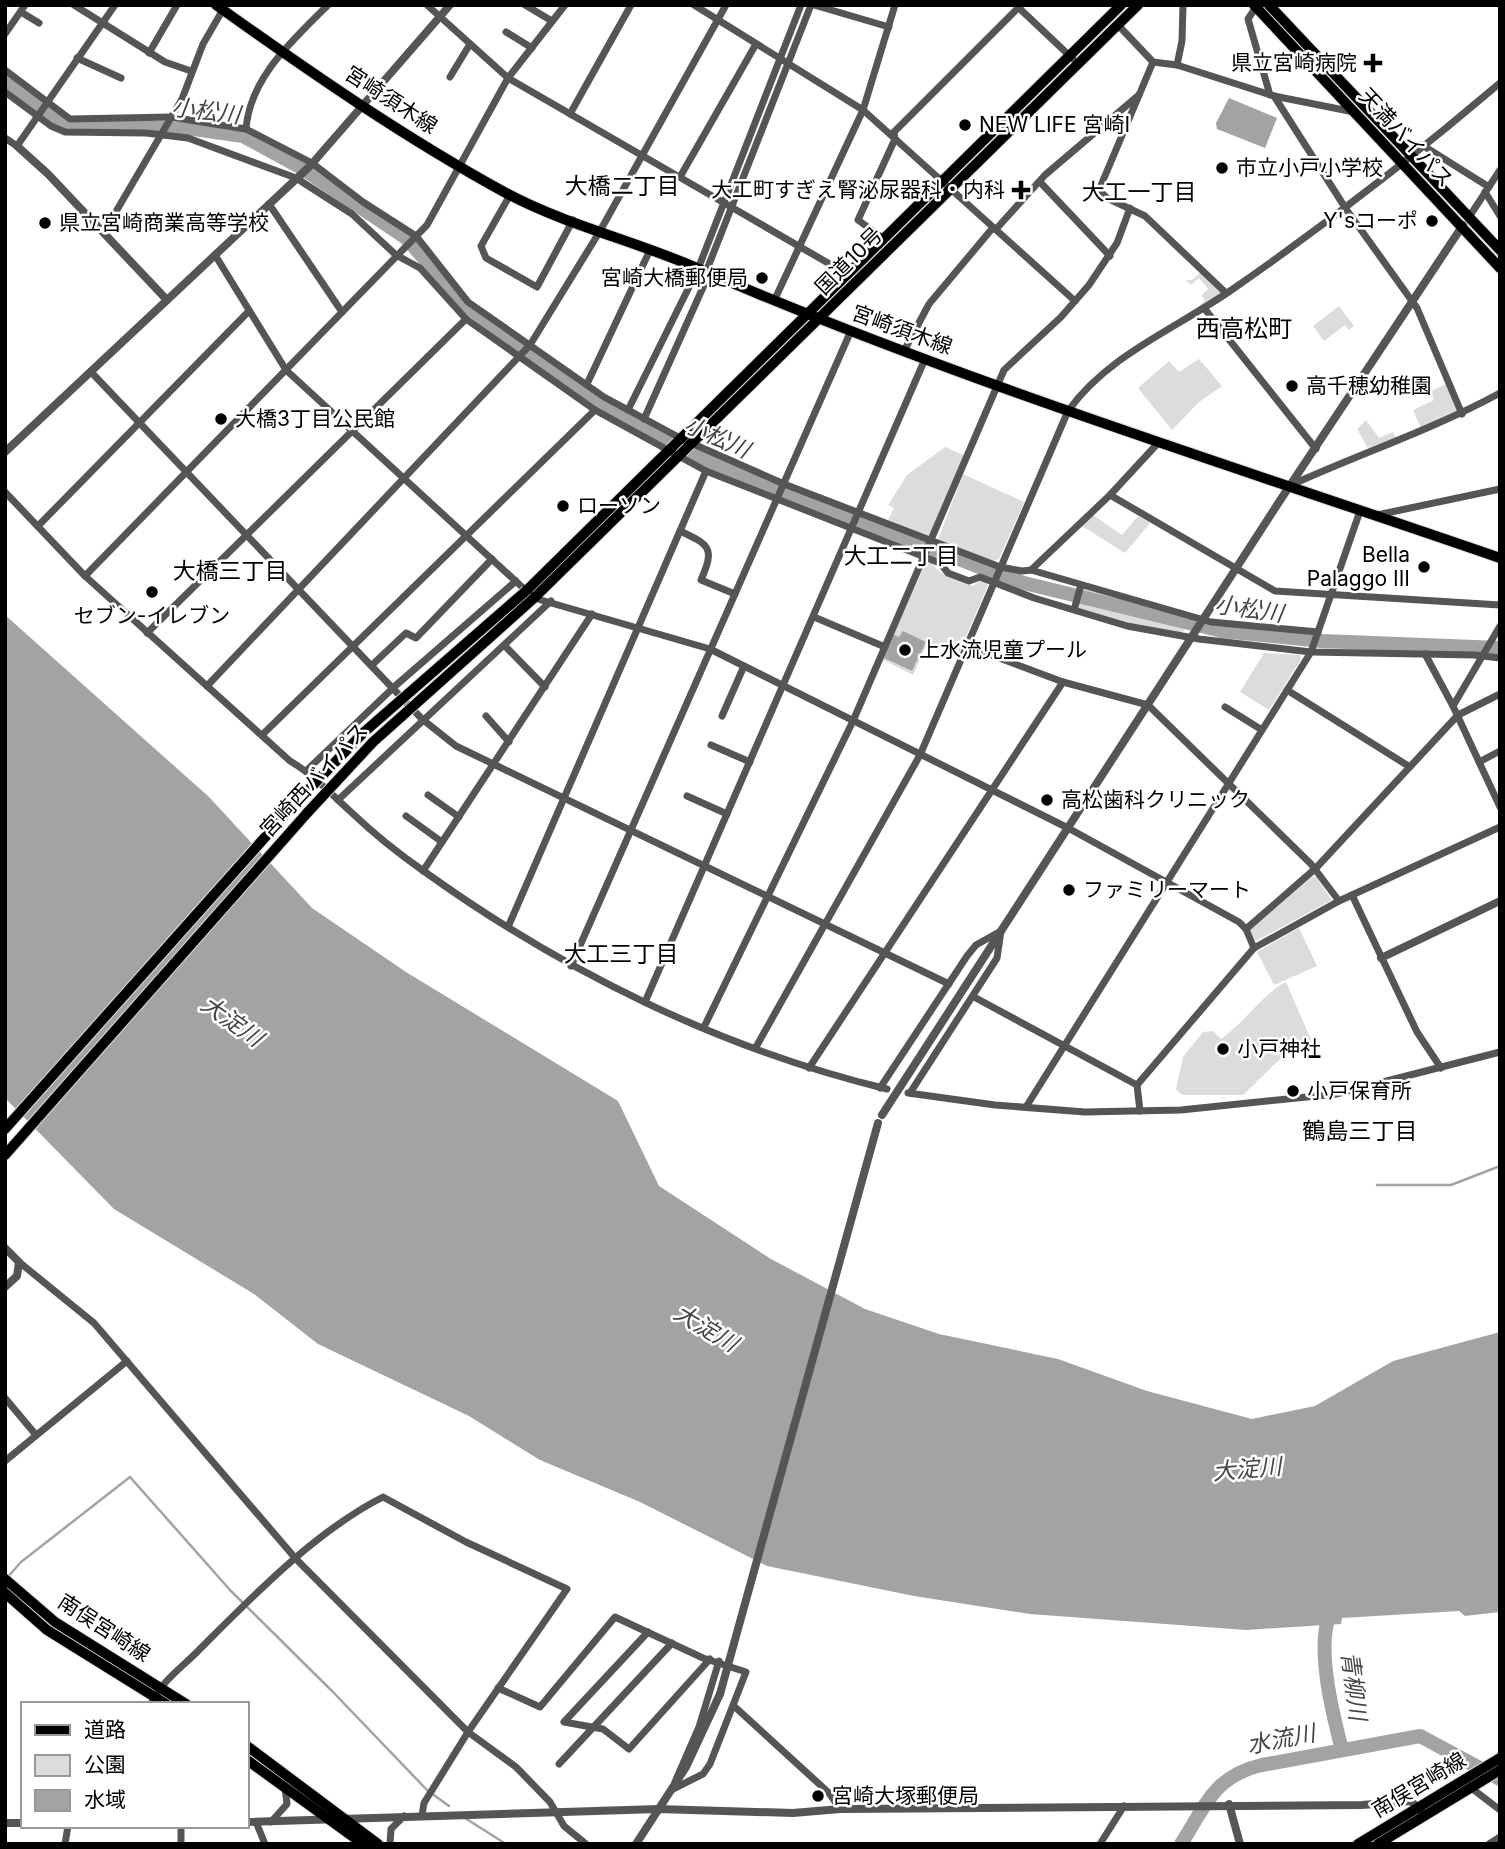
<svg xmlns="http://www.w3.org/2000/svg" width="1505" height="1849" font-family="Inter,'Noto Sans JP',sans-serif">
<rect width="100%" height="100%" fill="#fff"/>
<g fill="#dcdcdc">
<polygon points="1200,273 1221,293 1201,308 1199,306 1205,300 1201,296 1208,289 1199,278 1191,285 1186,280 1192,280"/>
<polygon points="1339,306 1354,326 1349,330 1345,325 1324,341 1313,326"/>
<polygon points="1199,359 1222,386 1199,402 1172,430 1138,388 1169,361 1179,372"/>
<polygon points="1446,384 1458,412 1421,428 1413,410 1434,400 1431,391"/>
<polygon points="1366,420 1379,438 1393,432 1396,438 1368,448 1357,429"/>
<polygon points="945,447 966,456 931,535 928,537 888,520 894,508 888,505 907,475"/>
<polygon points="963,474 1024,502 999,559 993,561 938,540"/>
<polygon points="1093,515 1122,535 1138,516 1150,523 1125,553 1082,526"/>
<polygon points="930,561 939,572 973,586 982,579 988,585 958,655 928,642 913,675 883,660 926,562"/>
<polygon points="1083,587 1192,618 1182,633 1128,626 1077,609"/>
<polygon points="1264,653 1300,655 1301,659 1269,710 1240,692"/>
<polygon points="1312,877 1316,877 1332,900 1256,941 1250,930"/>
<polygon points="1299,928 1317,966 1274,985 1257,952"/>
<path d="M 1286,982 L 1311,1040 C 1279,1055 1268,1072 1243,1095 L 1182,1095 L 1176,1089 L 1183,1057 L 1203,1032 L 1213,1031 L 1221,1039 C 1243,1024 1266,991 1286,982 Z"/>
</g>
<g fill="#a3a3a3">
<polygon points="1229,98 1277,118 1265,148 1217,129 1216,123"/>
<polygon points="5,615 209,797 312,908 406,972 618,1101 659,1186 771,1259 865,1309 939,1334 1058,1359 1147,1391 1252,1419 1315,1406 1393,1361 1500,1332 1500,1612 1465,1616 1459,1611 1342,1618 1341,1624 1246,1630 1030,1614 914,1596 767,1566 640,1502 540,1460 469,1416 318,1344 254,1294 114,1209 5,1098"/>
<polygon points="903,631 926,642 912,671 884,658 894,635 899,637"/>
</g>
<g fill="none" stroke-linecap="round" stroke-linejoin="round">
<g stroke="#a3a3a3" stroke-width="2.5">
<polyline points="1377,1185 1451,1185 1500,1166"/>
<polyline points="7,1578 21,1562 130,1477 230,1590 332,1691 427,1790 449,1806"/>
<polyline points="465,1818 506,1844"/>
</g>
<g stroke="#a3a3a3" stroke-width="14">
<polyline points="5,81 49,116 71,125 194,129 243,136 300,167 406,238 465,305 594,400 701,458 987,570 1024,583 1222,631 1322,641 1500,648"/>
<path d="M 1332,1610 C 1314,1642 1333,1715 1342,1750"/>
<path d="M 1181,1844 C 1206,1805 1214,1776 1262,1765 L 1420,1736 L 1500,1779"/>
</g>
<g stroke="#dbdbdb" stroke-width="12">
<g id="primary">
<path d="M 216,5 C 310,72 405,138 506,193 C 566,225 635,241 697,268 C 958,381 1231,465 1500,558"/>
<polyline points="5,1579 55,1622 186,1704"/>
<polyline points="5,1593 47,1630 166,1704"/>
<polyline points="247,1746 378,1844"/>
<polyline points="247,1760 363,1844"/>
<polyline points="1358,1844 1500,1758"/>
<polyline points="1378,1844 1500,1770"/>
</g>
</g>
<g stroke="#dbdbdb" stroke-width="12">
<g id="trunk">
<polyline points="1254,5 1500,268"/>
<polyline points="1269,5 1500,250"/>
<polyline points="526,591 1121,5"/>
<polyline points="534,598 1138,5"/>
<polyline points="5,1129 292,807"/>
<polyline points="5,1155 308,812"/>
</g>
</g>
<g stroke="#555" stroke-width="7">
<polyline points="74,5 165,62 191,71"/>
<path d="M 328,5 C 293,40 250,77 246,129 L 312,163 L 363,202 L 416,236 L 468,302 L 604,397 L 682,439 L 784,484 L 1000,567 L 1022,571 L 1031,570 L 1211,622 L 1318,632"/>
<polyline points="427,5 508,78 847,274"/>
<polyline points="525,5 552,21"/>
<polyline points="694,5 863,110 1075,301"/>
<polyline points="814,5 889,27"/>
<polyline points="1018,7 1073,59"/>
<polyline points="1256,7 1248,19 1270,95"/>
<polyline points="21,12 39,23"/>
<polyline points="1118,25 1153,62 1177,65 1274,96 1354,112"/>
<polyline points="506,32 532,48"/>
<polyline points="5,34 25,5"/>
<polyline points="149,53 177,5"/>
<polyline points="77,58 121,78"/>
<polyline points="1153,62 1099,190 1107,198 1145,216 1226,293"/>
<polyline points="1177,65 1182,41 1183,5"/>
<polyline points="5,70 70,119 171,117 246,129"/>
<polyline points="450,77 470,44"/>
<polyline points="5,92 51,126 65,132 146,133 188,138 296,178 352,214 396,255 420,268 466,319 595,410 706,471 940,563 948,573 969,581 980,577 1034,598 1127,626 1199,639 1311,652 1474,655 1500,658"/>
<polyline points="1274,96 1346,209 1417,308 1462,414"/>
<polyline points="570,114 631,5"/>
<polyline points="5,138 17,146 115,5"/>
<polyline points="1422,145 1489,187"/>
<polyline points="680,177 756,44"/>
<polyline points="1040,182 1110,256"/>
<polyline points="1485,192 1500,216"/>
<polyline points="510,195 481,246 486,258 537,287 573,220"/>
<polyline points="269,204 342,312"/>
<polyline points="1469,217 1500,170"/>
<polyline points="104,232 182,99 203,44 225,6"/>
<polyline points="884,239 858,220 895,139 894,132 1021,5"/>
<polyline points="215,255 286,370 534,598 710,649 1068,828 1239,922 1246,929 1254,948"/>
<polyline points="774,301 863,110 895,5"/>
<polyline points="1204,308 1316,449"/>
<polyline points="904,351 929,304 991,230 997,228 1045,175 1139,95"/>
<polyline points="91,372 422,719 456,746 949,984"/>
<polyline points="587,384 650,250"/>
<polyline points="628,410 698,269 801,5"/>
<polyline points="644,419 709,274 708,267 811,5"/>
<path d="M 1289,486 C 1359,454 1432,430 1500,393"/>
<path d="M 5,492 L 85,576 L 290,761 C 314,775 331,794 351,812 C 374,834 399,854 425,872 C 563,971 721,1049 887,1089"/>
<polyline points="1110,495 1275,591 1500,605"/>
<polyline points="1377,515 1500,489"/>
<polyline points="38,526 249,311"/>
<path d="M 680,531 C 710,545 715,548 701,580 L 735,594"/>
<polyline points="1031,570 1110,495 1159,442"/>
<polyline points="85,576 427,225 508,78 565,5"/>
<polyline points="1074,610 1081,585"/>
<polyline points="814,617 885,647"/>
<polyline points="147,633 466,319"/>
<polyline points="504,645 545,687"/>
<polyline points="967,646 1063,682 1148,705 1311,864 1339,901"/>
<polyline points="1425,654 1453,706 1500,807"/>
<polyline points="372,665 406,633 416,638 492,559"/>
<polyline points="207,686 530,345 600,231 726,5"/>
<polyline points="1287,690 1410,767"/>
<polyline points="1453,706 1500,626"/>
<polyline points="1225,707 1262,730"/>
<polyline points="486,716 509,742"/>
<polyline points="722,716 744,666"/>
<polyline points="262,735 595,410"/>
<polyline points="711,745 750,762"/>
<polyline points="1479,762 1500,751"/>
<polyline points="306,771 394,687 516,581"/>
<polyline points="428,795 459,817"/>
<polyline points="687,796 727,814"/>
<polyline points="338,800 551,601"/>
<polyline points="406,816 442,842"/>
<polyline points="423,871 592,614"/>
<polyline points="1352,895 1417,1032 1441,1068"/>
<polyline points="508,927 706,471"/>
<polyline points="1246,929 1316,868 1458,715 1500,694"/>
<polyline points="571,966 850,333"/>
<polyline points="974,997 1137,1085"/>
<polyline points="645,1002 925,359"/>
<polyline points="704,1027 853,721 1004,370 1061,317 1089,285 1117,243 1130,208"/>
<path d="M 756,1047 L 920,755 L 1068,411 C 1108,355 1175,329 1230,291 C 1324,226 1413,157 1500,83"/>
<polyline points="809,1068 1063,682"/>
<polyline points="880,1088 967,956 976,945 1001,931 997,958 910,1093"/>
<polyline points="908,1093 995,1105 1085,1112 1181,1110 1336,1094 1500,1052"/>
<polyline points="1026,1107 1311,652 1360,511"/>
<polyline points="1140,1111 1137,1085 1254,948 1339,901 1500,827"/>
<polyline points="19,1262 94,1323 296,1559 468,1732 516,1767 550,1802 564,1826 586,1844"/>
<polyline points="5,1398 36,1435"/>
<polyline points="5,1461 127,1361"/>
<polyline points="648,1632 564,1722 603,1729 629,1749 710,1659"/>
<polyline points="498,1688 540,1707 615,1617 703,1658 746,1672 710,1764 703,1774 673,1789"/>
<path d="M 151,1704 C 160,1683 181,1668 197,1652 C 251,1598 314,1532 383,1497 L 466,1542 L 567,1589 L 468,1732 L 424,1803 L 422,1815"/>
<polyline points="735,1707 829,1793 840,1809"/>
<polyline points="559,1764 672,1643"/>
<polyline points="675,1782 699,1727 719,1661"/>
<polyline points="1470,1787 1500,1810"/>
<polyline points="256,1822 265,1844"/>
<polyline points="271,1822 287,1804 285,1788"/>
<polyline points="181,1826 181,1844"/>
<polyline points="65,1844 68,1826"/>
<polyline points="390,1844 391,1829 404,1816"/>
<polyline points="1100,1844 1124,1806"/>
<polyline points="1489,1844 1500,1837"/>
</g>
<g stroke="#555" stroke-width="8">
<polyline points="17,146 48,174 167,300"/>
<polyline points="5,452 310,166 450,5"/>
<polyline points="1001,931 1281,499 1463,225"/>
<polyline points="1381,958 1500,901"/>
<polyline points="5,1248 19,1262 17,1276 5,1287"/>
<polyline points="1229,1804 1240,1844"/>
<polyline points="247,1822 658,1809 793,1813 840,1809 1362,1805 1411,1801 1421,1811"/>
<polyline points="5,1823 23,1823"/>
<polyline points="636,1844 686,1767 720,1694"/>
</g>
<use href="#primary" stroke="#000" stroke-width="10"/>
<use href="#trunk" stroke="#000" stroke-width="10"/>
<g stroke="#dbdbdb" stroke-width="12" stroke-linecap="butt">
<g id="trunk-bridge">
<polyline points="292,807 363,733 526,591"/>
<polyline points="308,812 373,742 534,598"/>
</g>
</g>
<g stroke="#555" stroke-width="8">
<polyline points="882,1115 1001,931"/>
<polyline points="720,1694 878,1123"/>
</g>
<use href="#trunk-bridge" stroke="#000" stroke-width="10"/>
</g>
<g fill="#000" stroke="#fff" stroke-width="2.5">
<path d="M1369.5 52.5h7v7h7v7h-7v7h-7v-7h-7v-7h7z"/>
<circle cx="965" cy="125" r="7"/>
<circle cx="1222" cy="168" r="7"/>
<path d="M1017.5 179.5h7v7h7v7h-7v7h-7v-7h-7v-7h7z"/>
<circle cx="1432" cy="221" r="7"/>
<circle cx="45" cy="223" r="7"/>
<circle cx="762" cy="278" r="7"/>
<circle cx="1292" cy="386" r="7"/>
<circle cx="221" cy="419" r="7"/>
<circle cx="563" cy="506" r="7"/>
<circle cx="1424" cy="567" r="7"/>
<circle cx="152" cy="592" r="7"/>
<circle cx="905" cy="650" r="7"/>
<circle cx="1047" cy="800" r="7"/>
<circle cx="1069" cy="890" r="7"/>
<circle cx="1223" cy="1049" r="7"/>
<circle cx="1293" cy="1091" r="7"/>
<circle cx="818" cy="1796" r="7"/>
</g>
<g text-anchor="middle" stroke-width="5" stroke-linejoin="round" paint-order="stroke">
<g font-size="21" fill="#000" stroke="#fff" text-anchor="start">
<text x="1357" y="70" text-anchor="end">県立宮崎病院</text>
<text x="979" y="132">NEW LIFE 宮崎Ⅰ</text>
<text x="1236" y="175">市立小戸小学校</text>
<text x="1005" y="197" text-anchor="end">大工町すぎえ腎泌尿器科・内科</text>
<text x="1418" y="228" text-anchor="end">Y'sコーポ</text>
<text x="59" y="230">県立宮崎商業高等学校</text>
<text x="748" y="285" text-anchor="end">宮崎大橋郵便局</text>
<text x="1306" y="393">高千穂幼稚園</text>
<text x="235" y="426">大橋3丁目公民館</text>
<text x="577" y="513">ローソン</text>
<text x="1410" y="562" text-anchor="end">Bella<tspan x="1410" dy="24">Palaggo III</tspan></text>
<text x="152" y="623" text-anchor="middle">セブン-イレブン</text>
<text x="919" y="657">上水流児童プール</text>
<text x="1061" y="807">高松歯科クリニック</text>
<text x="1083" y="897">ファミリーマート</text>
<text x="1237" y="1056">小戸神社</text>
<text x="1307" y="1098">小戸保育所</text>
<text x="832" y="1803">宮崎大塚郵便局</text>
</g>
<g font-size="21" fill="#000" stroke="#fff">
<text transform="translate(391 100) rotate(33)" y="7">宮崎須木線</text>
<text transform="translate(1406 138) rotate(47)" y="7">天満バイパス</text>
<text transform="translate(849 261) rotate(-45)" y="7">国道10号</text>
<text transform="translate(902 330) rotate(20)" y="7">宮崎須木線</text>
<text transform="translate(314 780) rotate(-47)" y="7">宮崎西バイパス</text>
<text transform="translate(104 1628) rotate(33)" y="7">南俣宮崎線</text>
<text transform="translate(1419 1785) rotate(-31)" y="7">南俣宮崎線</text>
</g>
<g font-size="23" font-style="italic" fill="#444" stroke="#fff">
<text transform="translate(206 111) rotate(7)" y="8">小松川</text>
<text transform="translate(717 437) rotate(24)" y="8">小松川</text>
<text transform="translate(1249 609) rotate(8)" y="8">小松川</text>
<text transform="translate(232 1021) rotate(35)" y="8">大淀川</text>
<text transform="translate(706 1328) rotate(31)" y="8">大淀川</text>
<text transform="translate(1247 1469) rotate(-5)" y="8">大淀川</text>
<text transform="translate(1354 1686) rotate(83)" y="8">青柳川</text>
<text transform="translate(1281 1739) rotate(-11)" y="8">水流川</text>
</g>
<g font-size="23" fill="#000" stroke="#fff">
<text x="622" y="194">大橋二丁目</text>
<text x="1139" y="200">大工一丁目</text>
<text x="901" y="564">大工二丁目</text>
<text x="230" y="579">大橋三丁目</text>
<text x="621" y="962">大工三丁目</text>
<text x="1360" y="1139">鶴島三丁目</text>
</g>
<g font-size="24" fill="#000" stroke="#fff">
<text x="1244" y="337">西高松町</text>
</g>
</g>
<rect width="1505" height="1849" fill="none" stroke="#000000" stroke-width="14"/>
<rect x="21" y="1702" width="228" height="126" fill="#ffffff" stroke="#999999" stroke-width="2"/>
<rect x="35" y="1725" width="35" height="10" fill="#000000" stroke="#999999" stroke-width="2"/>
<text x="84" y="1737" font-size="21" fill="#000000">道路</text>
<rect x="35" y="1755" width="35" height="21" fill="#dcdcdc" stroke="#999999" stroke-width="2"/>
<text x="84" y="1772" font-size="21" fill="#000000">公園</text>
<rect x="35" y="1790" width="35" height="21" fill="#a3a3a3" stroke="#999999" stroke-width="2"/>
<text x="84" y="1807" font-size="21" fill="#000000">水域</text>
</svg>
